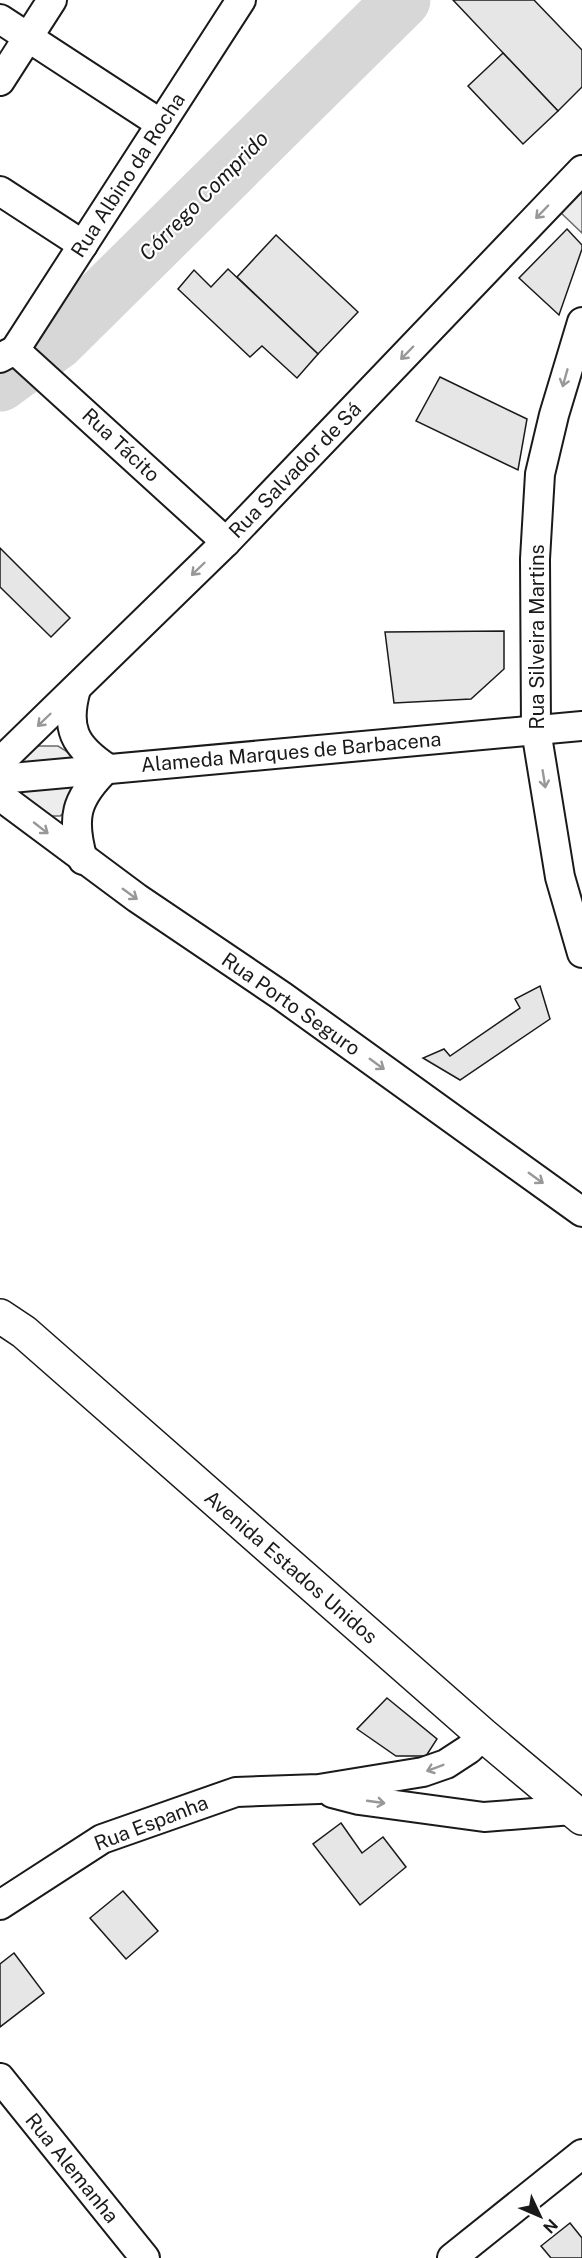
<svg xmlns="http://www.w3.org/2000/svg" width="582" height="2258" font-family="'Public Sans',sans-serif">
<rect width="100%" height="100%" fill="#fff"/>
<g fill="#ededed" stroke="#6a6a6a" stroke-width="1.5">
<polygon points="582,190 582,233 560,212"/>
<polygon points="34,746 58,746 74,756 74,807 60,816 41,816 18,800 17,755"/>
</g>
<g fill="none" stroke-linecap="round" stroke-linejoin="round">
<polyline stroke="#d7d7d7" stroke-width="57" points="0,383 57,341 402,0"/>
</g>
<g fill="#e6e6e6" stroke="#1a1a1a" stroke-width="1.5">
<polygon points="453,0 534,0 582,50 582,87 558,111"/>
<polygon points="503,53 558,111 523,144 468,86"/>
<polygon points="567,229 582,245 582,249 559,315 519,278"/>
<polygon points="276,235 358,312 318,354 237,277"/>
<polygon points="228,269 318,354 297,378 262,346 250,357 178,289 194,270 211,287"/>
<polygon points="440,377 527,419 518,470 416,421"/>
<polygon points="0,548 70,618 51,637 0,587"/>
<polygon points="504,631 504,669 471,699 394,703 385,632"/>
<polygon points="540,986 550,1019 460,1080 423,1058 444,1049 450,1056 520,1008 515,999"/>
<polygon points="387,1698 437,1739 426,1756 396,1756 357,1729"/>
<polygon points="341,1823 362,1853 383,1837 406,1867 360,1905 313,1844"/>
<polygon points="123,1891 158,1931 126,1959 90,1918"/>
<polygon points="14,1953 44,1993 0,2027 0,1964"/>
<polygon points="570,2223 582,2238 582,2258 551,2258 541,2246"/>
</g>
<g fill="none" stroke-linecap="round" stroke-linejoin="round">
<g stroke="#1a1a1a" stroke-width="32">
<g id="street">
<polyline points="0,19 161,124"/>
<polyline points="0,81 52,0"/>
<polyline points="0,191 83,245"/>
<polyline points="582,322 554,415 540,474 535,559 536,730 560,877 582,953"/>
<polyline points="15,350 226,542"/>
<polyline points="0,358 15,350 241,0"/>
<path d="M 76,689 C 65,728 74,746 107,768 C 75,799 71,818 83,860"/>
<polyline points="0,762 226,542 582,170"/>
<polyline points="0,779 582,726"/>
<polyline points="0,796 137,898 282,996 582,1212"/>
<polyline points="332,1793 359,1800 484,1817 572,1810"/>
<polyline points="0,1905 102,1839 236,1792 319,1789 423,1772 446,1764 469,1749 483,1735"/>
<polyline points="0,2078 145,2258"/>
<polyline points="452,2258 582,2154"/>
</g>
</g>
<g stroke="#1a1a1a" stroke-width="36">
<polyline id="secondary" points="0,1316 24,1332 483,1735 582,1818"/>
</g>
<use href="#street" stroke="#fff" stroke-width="28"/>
<use href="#secondary" stroke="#fff" stroke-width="33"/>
</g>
<defs><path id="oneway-shaft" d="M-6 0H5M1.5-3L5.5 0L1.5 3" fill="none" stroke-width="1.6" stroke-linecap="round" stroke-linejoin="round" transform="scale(1.5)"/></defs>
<g stroke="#989898">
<use href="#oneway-shaft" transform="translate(542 212) rotate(134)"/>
<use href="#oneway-shaft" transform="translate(407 353) rotate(134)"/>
<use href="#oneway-shaft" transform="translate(565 378) rotate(106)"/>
<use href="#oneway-shaft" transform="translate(198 569) rotate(136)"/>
<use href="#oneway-shaft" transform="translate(44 720) rotate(136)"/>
<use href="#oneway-shaft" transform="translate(544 779) rotate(81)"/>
<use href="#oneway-shaft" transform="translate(41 828) rotate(38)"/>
<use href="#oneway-shaft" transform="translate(130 894) rotate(36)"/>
<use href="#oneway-shaft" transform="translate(377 1064) rotate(36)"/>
<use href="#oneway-shaft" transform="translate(536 1178) rotate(36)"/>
<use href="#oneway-shaft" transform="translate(435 1768) rotate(159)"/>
<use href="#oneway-shaft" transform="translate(376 1802) rotate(8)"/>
</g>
<g text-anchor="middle" stroke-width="4.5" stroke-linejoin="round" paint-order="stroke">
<g font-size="20" fill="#1a1a1a" stroke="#fff">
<text transform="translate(128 175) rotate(-57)" y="7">Rua Albino da Rocha</text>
<text transform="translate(121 445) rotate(43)" y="7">Rua Tácito</text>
<text transform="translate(295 470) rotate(-46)" y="7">Rua Salvador de Sá</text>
<text transform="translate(537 637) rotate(-90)" y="7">Rua Silveira Martins</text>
<text transform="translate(291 752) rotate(-5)" y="7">Alameda Marques de Barbacena</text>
<text transform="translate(291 1004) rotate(35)" y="7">Rua Porto Seguro</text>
<text transform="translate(291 1567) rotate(41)" y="7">Avenida Estados Unidos</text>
<text transform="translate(151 1823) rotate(-21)" y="7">Rua Espanha</text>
<text transform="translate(72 2168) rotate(51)" y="7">Rua Alemanha</text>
</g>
<g font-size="21" font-style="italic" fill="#1a1a1a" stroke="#fff">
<text transform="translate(204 196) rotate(-45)" y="7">Córrego Comprido</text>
</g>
</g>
<g transform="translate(540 2216) rotate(134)" stroke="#ffffff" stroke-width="4.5" paint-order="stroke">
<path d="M0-4.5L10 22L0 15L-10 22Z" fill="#1a1a1a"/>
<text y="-9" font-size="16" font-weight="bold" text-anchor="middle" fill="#1a1a1a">N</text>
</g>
</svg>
